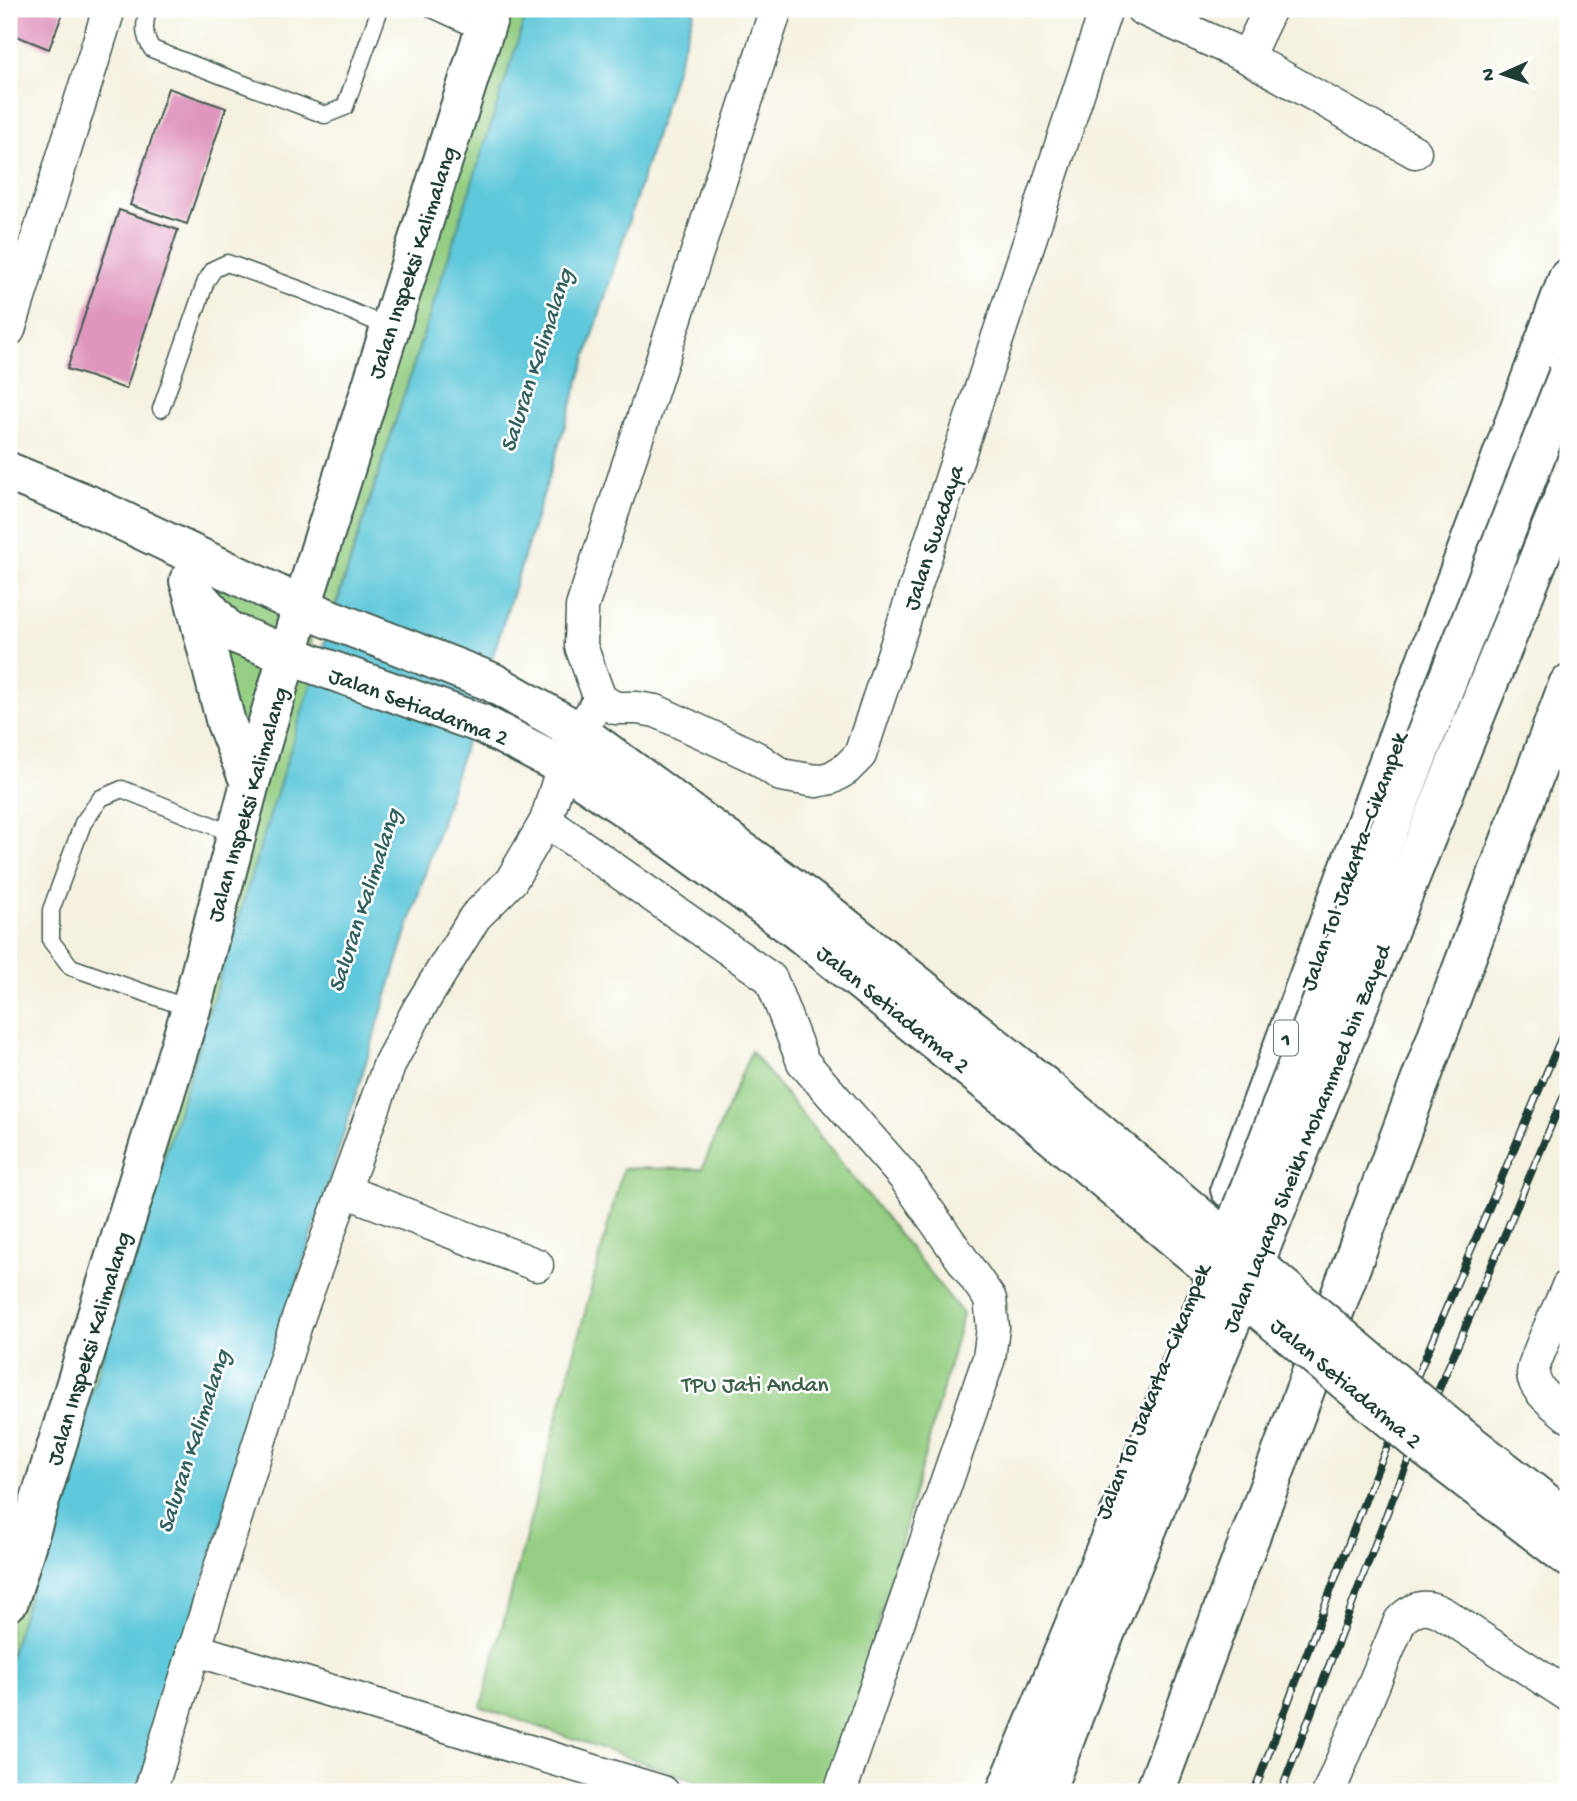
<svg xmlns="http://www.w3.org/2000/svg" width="1577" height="1801" font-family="'Gochi Hand',sans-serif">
<rect width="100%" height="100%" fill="#fff"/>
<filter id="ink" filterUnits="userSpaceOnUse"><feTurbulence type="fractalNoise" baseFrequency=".0143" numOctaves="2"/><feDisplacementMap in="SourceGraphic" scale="14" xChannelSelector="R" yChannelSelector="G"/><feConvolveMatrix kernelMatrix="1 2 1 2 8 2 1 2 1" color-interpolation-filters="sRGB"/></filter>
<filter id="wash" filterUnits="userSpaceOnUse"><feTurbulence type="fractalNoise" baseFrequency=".00686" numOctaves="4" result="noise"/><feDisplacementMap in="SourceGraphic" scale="28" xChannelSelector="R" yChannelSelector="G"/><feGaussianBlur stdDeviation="1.57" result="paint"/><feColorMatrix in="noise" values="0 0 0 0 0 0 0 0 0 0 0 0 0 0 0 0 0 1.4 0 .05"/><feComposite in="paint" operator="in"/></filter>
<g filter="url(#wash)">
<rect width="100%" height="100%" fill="#f5f1e0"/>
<g fill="#94ce82" stroke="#5a865b" stroke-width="2">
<polygon points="491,9 529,9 331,619 302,606 317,667 9,1660 9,1601 250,783 179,549 302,605"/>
<polygon points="751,1051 963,1314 833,1792 729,1792 481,1707 623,1168 702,1169"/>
</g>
<polygon fill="#5fc8da" stroke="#3f8287" stroke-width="2" points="528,9 695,9 138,1792 9,1792 9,1660 296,731"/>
<g id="blocks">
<g fill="#df95bd">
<polygon points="14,9 51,9 63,13 49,49 9,33 9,22"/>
<polygon points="168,88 226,108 187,224 130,205"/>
<polygon points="119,210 178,230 126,389 67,369"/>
</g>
</g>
</g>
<g filter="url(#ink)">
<use href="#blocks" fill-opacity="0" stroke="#3f584e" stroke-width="2"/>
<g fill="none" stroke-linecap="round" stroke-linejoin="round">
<g stroke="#3f584e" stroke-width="19">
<g id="service">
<path d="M 148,9 C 144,25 143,35 152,49 L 325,115 L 345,107 L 380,9"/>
<polyline points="432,9 484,33"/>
<polyline points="161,409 206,281 214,269 227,263 304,291 390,328"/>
<polyline points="191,1009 71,967 51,941 51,910 83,823 101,798 122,789 236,835"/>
</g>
</g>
<g stroke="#3f584e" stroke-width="35">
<g id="minor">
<polyline points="1142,9 1247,57 1270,9"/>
<polyline points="1247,57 1415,152"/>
<polyline points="9,330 109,9"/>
<polyline points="600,699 581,646 582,607 776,9"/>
<polyline points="546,821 771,979 803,1062 905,1178 990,1299 993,1328 989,1358 840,1792"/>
<polyline points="345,1191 537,1265"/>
<path d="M 1568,1286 C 1562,1302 1532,1362 1533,1374 C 1534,1391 1557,1406 1568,1416"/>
<polyline points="193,1649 663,1792"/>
<polyline points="150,1792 297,1321 390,1063 418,1010 475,917 511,881 546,821 563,766 579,732 600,699 615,708 637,708 656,711 755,757 781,775 816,781 831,778 846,769 860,755 1106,9"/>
<path d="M 1329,1792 L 1400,1621 C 1414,1606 1427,1604 1444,1614 L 1568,1695"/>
</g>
</g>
<g stroke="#3f584e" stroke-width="42">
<g id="secondary">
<polyline points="9,472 87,504 302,606"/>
<polyline points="189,581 192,590 228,631 288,655"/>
</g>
</g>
<g stroke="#3f584e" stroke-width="42">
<g id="primary">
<polyline points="192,590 226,723 250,783"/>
<polyline points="302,606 325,617 492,682 579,732 826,912 1044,1086"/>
<polyline points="288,655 482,724 563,766 670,838 798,931 1024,1112"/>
<polyline points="1447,1426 1568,1520"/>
<polyline points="1422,1445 1568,1557"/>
<polyline points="9,1601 191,1009 250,783 302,606 491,9"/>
</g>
</g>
<g stroke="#3f584e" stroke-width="42">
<g id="motorway">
<polyline points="1230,1189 1568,278"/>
<polyline points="1155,1792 1568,685"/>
</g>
</g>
<use href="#service" stroke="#fff" stroke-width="16"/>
<use href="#minor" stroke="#fff" stroke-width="32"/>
<use href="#secondary" stroke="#fff" stroke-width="38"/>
<use href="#primary" stroke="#fff" stroke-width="38"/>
<use href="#motorway" stroke="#fff" stroke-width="38"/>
<g stroke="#1f3d34" stroke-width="8">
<g id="rail">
<polyline points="1254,1792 1370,1487 1568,1022"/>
<polyline points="1281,1792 1393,1497 1568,1086"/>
</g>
</g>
<use href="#rail" stroke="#fff" stroke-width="5" stroke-dasharray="16" stroke-linecap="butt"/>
<g stroke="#3f584e" stroke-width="42" stroke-linecap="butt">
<g id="primary-bridge">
<polyline points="1044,1086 1447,1426"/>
<polyline points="1024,1112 1422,1445"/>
</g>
</g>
<g stroke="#3f584e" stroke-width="42" stroke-linecap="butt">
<g id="motorway-bridge">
<polyline points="1006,1792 1182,1363 1388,831 1568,374"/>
<polyline points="1045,1792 1096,1656 1568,486"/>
</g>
</g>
<use href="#primary-bridge" stroke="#fff" stroke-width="38"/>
<use href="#motorway-bridge" stroke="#fff" stroke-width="38"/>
</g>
</g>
<g text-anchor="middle" stroke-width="5" stroke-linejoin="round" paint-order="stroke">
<rect fill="#fff" stroke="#627771" stroke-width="2" x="1274" y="1020.5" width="24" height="35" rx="5"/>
<g font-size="21" font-weight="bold" fill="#1f3d34">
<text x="1286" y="1045">1</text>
</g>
<g font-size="23" fill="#1f3d34" stroke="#fff">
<text transform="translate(411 262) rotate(-72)" y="8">Jalan Inspeksi Kalimalang</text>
<text transform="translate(932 537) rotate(-72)" y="8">Jalan Swadaya</text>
<text transform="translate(419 705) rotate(20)" y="8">Jalan Setiadarma 2</text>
<text transform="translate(246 804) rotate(-74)" y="8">Jalan Inspeksi Kalimalang</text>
<text transform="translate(1352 861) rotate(-70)" y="8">Jalan Tol Jakarta–Cikampek</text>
<text transform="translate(894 1008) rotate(39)" y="8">Jalan Setiadarma 2</text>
<text transform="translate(1305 1138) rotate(-68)" y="8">Jalan Layang Sheikh Mohammed bin Zayed</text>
<text transform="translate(87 1348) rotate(-73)" y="8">Jalan Inspeksi Kalimalang</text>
<text transform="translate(1347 1382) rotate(40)" y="8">Jalan Setiadarma 2</text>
<text transform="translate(1151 1391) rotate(-68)" y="8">Jalan Tol Jakarta–Cikampek</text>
</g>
<g font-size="23" fill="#3c6148" stroke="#fff">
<text x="755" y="1391">TPU Jati Andan</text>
</g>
<g font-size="24" font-style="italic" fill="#2f605e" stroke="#fff">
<text transform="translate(535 360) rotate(-72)" y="8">Saluran Kalimalang</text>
<text transform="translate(363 900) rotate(-72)" y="8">Saluran Kalimalang</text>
<text transform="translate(192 1441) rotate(-72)" y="8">Saluran Kalimalang</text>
</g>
</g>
<rect width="1577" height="1801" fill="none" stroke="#fff" stroke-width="35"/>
<g transform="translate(1503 74) rotate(267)" stroke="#ffffff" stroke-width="5" paint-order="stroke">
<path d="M0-5L12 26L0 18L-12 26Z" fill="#1f3d34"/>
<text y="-10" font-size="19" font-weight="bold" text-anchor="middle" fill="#1f3d34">N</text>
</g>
</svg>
